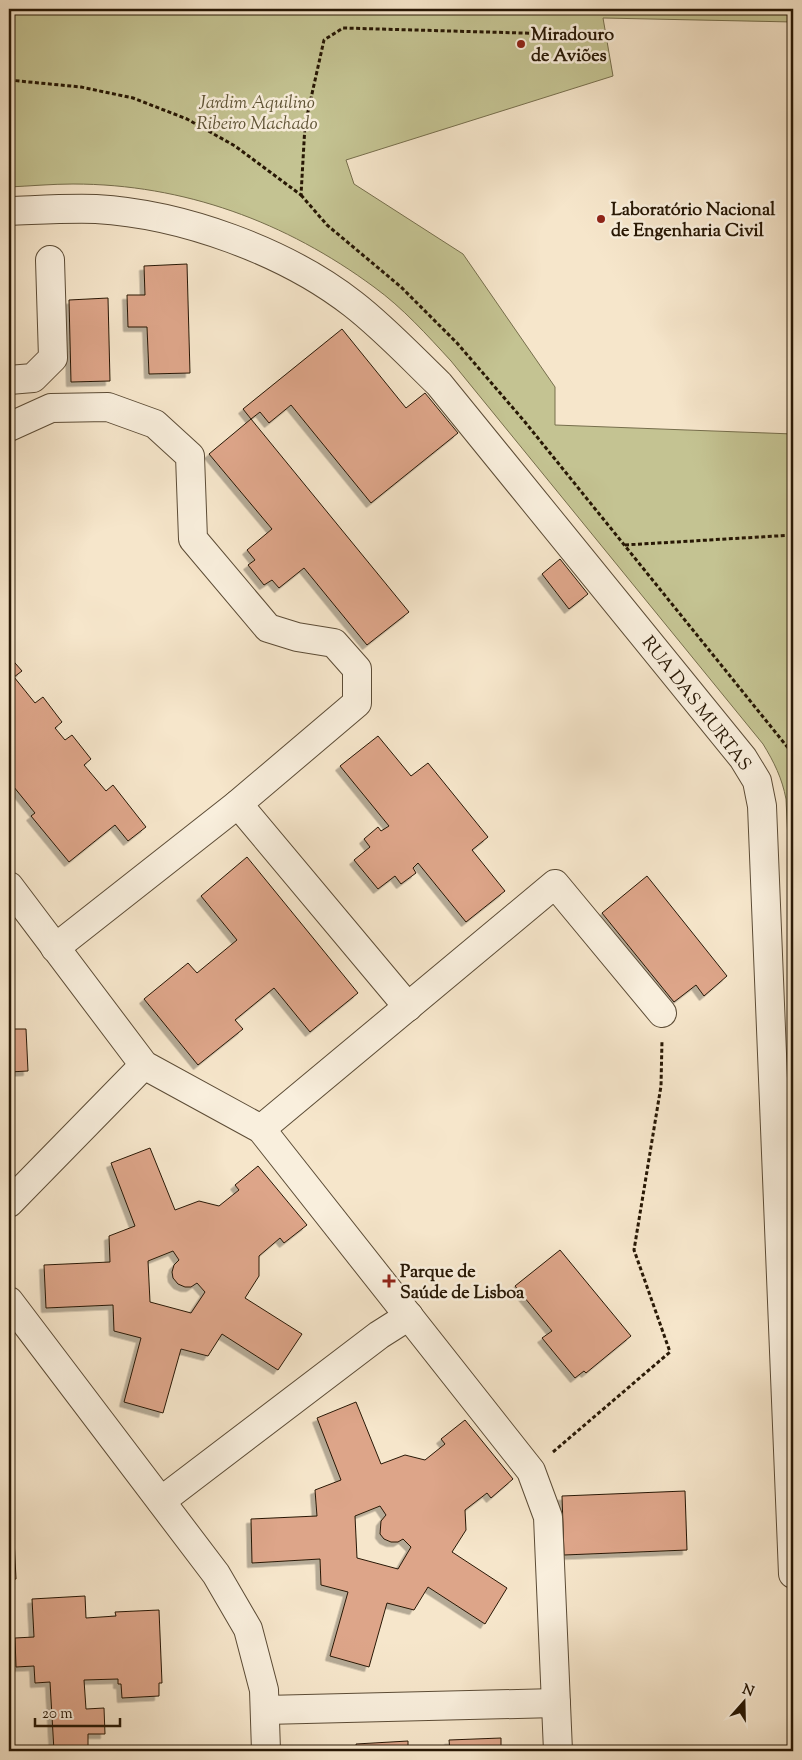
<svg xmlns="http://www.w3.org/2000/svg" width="802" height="1760" font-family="'Sorts Mill Goudy',serif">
<defs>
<filter id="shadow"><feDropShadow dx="-4.5" dy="4.5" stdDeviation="0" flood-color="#0004"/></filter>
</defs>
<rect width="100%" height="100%" fill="#f6e6cb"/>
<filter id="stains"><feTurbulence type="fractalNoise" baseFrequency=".004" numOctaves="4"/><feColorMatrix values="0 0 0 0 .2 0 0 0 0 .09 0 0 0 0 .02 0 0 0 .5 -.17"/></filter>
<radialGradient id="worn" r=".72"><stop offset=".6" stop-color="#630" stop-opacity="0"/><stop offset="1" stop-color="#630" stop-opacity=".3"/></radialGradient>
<path fill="#c4c392" stroke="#766e4c" d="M 9,9 L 793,9 L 793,22 L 603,18 L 613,76 L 346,160 L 354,184 L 463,254 L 555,387 L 555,425 L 793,434 L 793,944 L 786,799 C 782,778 774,762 763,744 L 451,361 C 427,335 403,308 374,287 C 286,222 184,184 73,184 C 52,184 30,186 9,187 Z"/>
<g fill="#dda589" stroke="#281805" fill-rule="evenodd" filter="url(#shadow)">
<polygon points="187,264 190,373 149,374 147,327 128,327 127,295 145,295 144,266"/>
<polygon points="108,298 110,381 71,382 69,300"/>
<polygon points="342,329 406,408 425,393 458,433 371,503 291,405 269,423 260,412 251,419 243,409"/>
<polygon points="251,419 409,612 367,645 304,568 279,588 272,580 264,585 248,565 255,560 247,550 272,529 209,454"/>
<polygon points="560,559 588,594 569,609 542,574"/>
<polygon points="9,656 22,671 14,677 35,703 43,697 62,722 55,728 65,740 72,735 91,759 84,765 106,791 113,785 146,827 128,841 115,825 69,862 31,816 35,813 9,781"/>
<polygon points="378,736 411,776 428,763 488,837 472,850 505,891 466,922 418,863 413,868 416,873 401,884 395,876 378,889 354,860 370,847 364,839 378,827 381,831 389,826 340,766"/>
<polygon points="247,857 358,993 310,1032 274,988 235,1020 243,1029 198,1065 144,999 188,963 197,973 237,940 201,896"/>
<polygon points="647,876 727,976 704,996 696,985 674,1002 602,913"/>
<polygon points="9,1029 26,1029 28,1071 9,1072"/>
<path d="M 150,1148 L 175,1210 L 199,1201 L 219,1206 L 239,1190 L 235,1185 L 258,1166 L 307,1225 L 284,1243 L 280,1238 L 259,1256 L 259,1276 L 245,1298 L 302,1334 L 278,1370 L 222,1334 L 208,1356 L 181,1349 L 163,1413 L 124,1402 L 141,1338 L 114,1331 L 113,1305 L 46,1308 L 44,1265 L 110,1262 L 109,1236 L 135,1226 L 111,1163 ZM 173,1251 L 179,1260 L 174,1265 L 172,1272 L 173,1278 L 178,1284 L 185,1287 L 191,1287 L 197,1283 L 205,1292 L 191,1313 L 150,1302 L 148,1261 Z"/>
<polygon points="560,1250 631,1336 586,1373 584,1371 575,1378 542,1338 552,1331 515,1286"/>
<path d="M 356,1402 L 381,1464 L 405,1455 L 425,1460 L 445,1444 L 441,1439 L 465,1420 L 513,1479 L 491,1498 L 487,1493 L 465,1510 L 466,1530 L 452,1552 L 507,1588 L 485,1624 L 428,1587 L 414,1610 L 387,1603 L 369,1667 L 330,1656 L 348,1592 L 321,1585 L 320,1559 L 252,1563 L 251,1519 L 317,1516 L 315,1490 L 341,1480 L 317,1418 ZM 380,1506 L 386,1515 L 381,1521 L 380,1534 L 384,1539 L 391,1542 L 398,1542 L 403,1539 L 411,1547 L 398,1569 L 357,1558 L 355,1516 Z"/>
<polygon points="9,1456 10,1456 16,1579 9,1580"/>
<polygon points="685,1491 687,1550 564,1555 562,1496"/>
<polygon points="85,1596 86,1618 116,1616 115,1612 159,1610 162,1683 159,1683 159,1696 122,1698 121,1684 118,1684 118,1679 84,1680 86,1709 104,1708 105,1734 88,1734 88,1751 54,1751 50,1682 35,1683 34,1666 16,1667 15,1638 34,1637 32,1599"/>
<polygon points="501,1738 501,1751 450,1751 449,1740"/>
<polygon points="408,1741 408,1751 357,1751 356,1744"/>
</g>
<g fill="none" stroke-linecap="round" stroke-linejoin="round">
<g stroke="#5c4c36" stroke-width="30">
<g id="minor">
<path d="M 9,211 C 38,210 67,208 96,209 C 182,214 285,251 353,304 C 384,328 411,357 439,384 L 743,758 L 757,781 L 762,806 L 793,1574"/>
<polyline points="9,380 33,378 53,358 50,260"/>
<polyline points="9,427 51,408 108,407 155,424 190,456 193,539 268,628 297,637 334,643 357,669 357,703 238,804"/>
<polyline points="9,886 144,1065 261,1129 531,1471 548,1517 558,1751"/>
<polyline points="55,948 238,804 408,1007"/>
<polyline points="261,1129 555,884 662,1013"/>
<polyline points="9,1203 144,1065"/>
<polyline points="9,1301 216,1574 248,1629 264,1690 266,1751"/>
<polyline points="161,1501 379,1335 409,1316"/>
<polyline points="265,1710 556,1703"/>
</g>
</g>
<g stroke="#281805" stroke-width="3" stroke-dasharray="4 2.5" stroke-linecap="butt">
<polyline points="9,80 81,87 133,98 187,119 235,146 301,195 305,125 324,40 343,28 594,35 605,31"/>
<polyline points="301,195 327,225 401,287 457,343 525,422 793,754"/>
<polyline points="625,545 793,535"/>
<polyline points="553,1452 670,1352 634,1250 661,1086 662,1040"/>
</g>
<use href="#minor" stroke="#f9efdd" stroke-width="28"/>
</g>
<g fill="#8f2418" stroke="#f9efdd" stroke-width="2">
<circle cx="521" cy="44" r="5"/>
<circle cx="601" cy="219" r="5"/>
<path d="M386.5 1273.5h5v5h5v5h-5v5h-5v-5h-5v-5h5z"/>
</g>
<g text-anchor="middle" stroke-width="5" stroke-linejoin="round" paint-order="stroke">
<g font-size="18" font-weight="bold" fill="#281805" stroke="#f9efdd" text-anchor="start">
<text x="531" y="40">Miradouro<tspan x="531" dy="21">de Aviões</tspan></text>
<text x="611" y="215">Laboratório Nacional<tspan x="611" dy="21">de Engenharia Civil</tspan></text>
<text x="400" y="1277">Parque de<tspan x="400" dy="21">Saúde de Lisboa</tspan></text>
</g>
<g font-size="18" font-style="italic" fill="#5f5436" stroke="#f9efdd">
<text x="257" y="108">Jardim Aquilino<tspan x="257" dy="21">Ribeiro Machado</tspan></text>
</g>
<g font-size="18" fill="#281805" stroke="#f9efdd">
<text transform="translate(697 703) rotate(52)" y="6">RUA DAS MURTAS</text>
</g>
</g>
<rect width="802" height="1760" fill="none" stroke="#f6e6cb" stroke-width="30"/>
<rect x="10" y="10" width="782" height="1740" fill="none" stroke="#281805" stroke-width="2.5"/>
<rect x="15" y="15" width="772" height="1730" fill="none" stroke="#281805"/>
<g transform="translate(744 1702) rotate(20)" stroke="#f9efdd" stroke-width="4" paint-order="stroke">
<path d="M0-4L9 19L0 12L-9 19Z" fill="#281805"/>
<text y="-8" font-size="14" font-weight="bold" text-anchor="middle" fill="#281805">N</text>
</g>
<path d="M35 1718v8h85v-8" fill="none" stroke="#281805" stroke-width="2.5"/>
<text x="42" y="1718" font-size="15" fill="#281805" stroke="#f9efdd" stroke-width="4" paint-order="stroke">20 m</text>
<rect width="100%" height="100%" filter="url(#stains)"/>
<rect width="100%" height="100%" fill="url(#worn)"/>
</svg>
